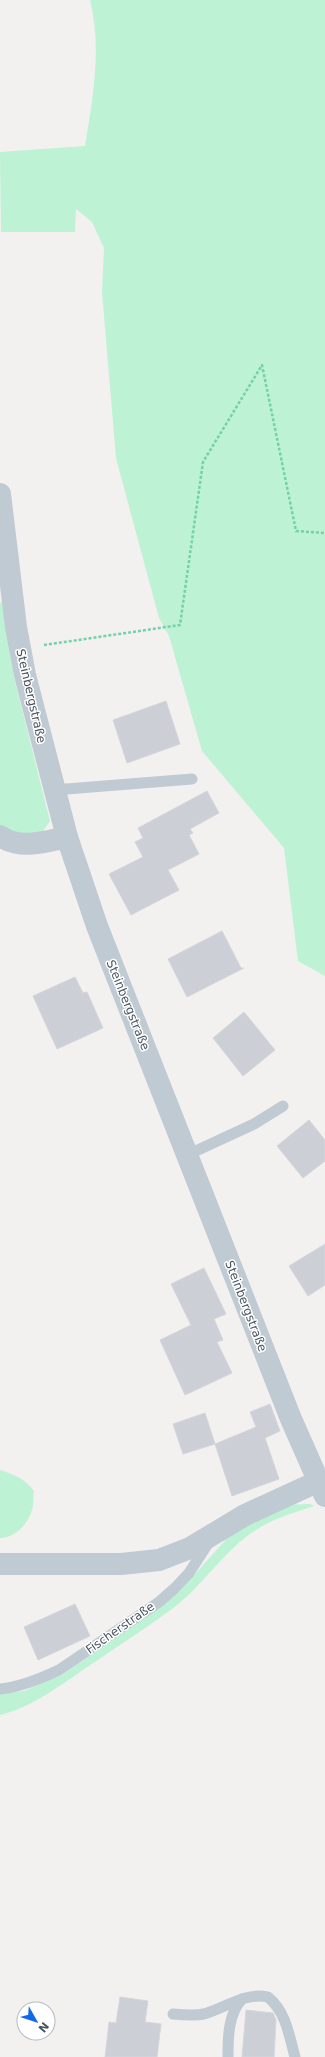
<svg xmlns="http://www.w3.org/2000/svg" width="325" height="2057" font-family="'DejaVu Sans',sans-serif">
<rect width="100%" height="100%" fill="#f3f0f0"/>
<g fill="#bdf2d4">
<path d="M 90,0 L 325,0 L 325,976 L 298,961 L 284,848 L 202,751 L 169,636 L 159,618 L 116,458 L 102,292 L 104,248 L 92,222 L 76,209 L 75,232 L 1,232 L 0,152 L 85,146 C 93,98 102,48 90,0 Z"/>
<polygon points="2,602 14,677 50,821 43,831 32,837 0,828 0,603"/>
<path d="M 0,1470 C 15,1475 24,1478 34,1491 C 33,1497 34,1504 32,1510 C 28,1524 15,1538 0,1538 Z"/>
<path d="M 310,1504 L 314,1506 C 294,1513 274,1518 256,1530 C 223,1551 203,1586 172,1609 C 142,1631 110,1651 80,1672 C 55,1689 30,1708 0,1715 L 0,1694 L 24,1691 L 62,1675 L 162,1606 L 179,1592 L 229,1536 L 283,1505 Z"/>
</g>
<g fill="#cccfd5" stroke="#d4d6dc">
<polygon points="166,701 180,744 127,763 113,720"/>
<polygon points="207,791 219,813 190,829 193,833 189,835 199,854 168,870 179,890 131,915 109,874 143,857 135,842 143,838 138,828"/>
<polygon points="222,931 241,968 244,968 187,997 168,959"/>
<polygon points="75,977 83,993 87,992 103,1028 57,1049 33,996"/>
<polygon points="244,1012 275,1050 243,1076 213,1038"/>
<polygon points="309,1120 325,1140 325,1161 303,1178 277,1146"/>
<polygon points="325,1244 325,1285 308,1296 289,1266"/>
<polygon points="204,1268 226,1314 214,1319 223,1340 217,1342 232,1373 185,1395 160,1340 191,1325 171,1284"/>
<polygon points="270,1404 280,1431 265,1438 279,1479 232,1496 215,1444 256,1427 250,1412"/>
<polygon points="205,1413 215,1444 183,1454 173,1424"/>
<polygon points="75,1604 90,1636 38,1660 24,1627"/>
<polygon points="120,1997 148,2001 145,2022 161,2024 157,2057 105,2057 109,2022 116,2023"/>
<polygon points="246,2010 273,2013 276,2020 274,2057 242,2057"/>
</g>
<g fill="none" stroke-linecap="round" stroke-linejoin="round">
<polyline stroke="#73d2a7" stroke-width="2.5" stroke-dasharray="3 2" stroke-linecap="butt" points="44,645 180,625 203,462 262,365 296,531 325,533"/>
<g stroke="#c0cad3" stroke-width="11">
<polyline points="54,790 192,779"/>
<polyline points="187,1155 254,1124 283,1106"/>
<path d="M 0,1689 C 21,1687 40,1679 59,1670 L 159,1602 L 175,1588 L 189,1573 L 209,1542"/>
<path d="M 173,2014 C 183,2015 194,2016 204,2014 C 225,2008 245,1992 268,1997 C 286,2012 289,2035 295,2057"/>
<path d="M 228,2057 C 228,2038 228,2014 242,1999"/>
</g>
<g stroke="#c0cad3" stroke-width="22">
<path d="M 0,836 C 20,850 45,842 67,837"/>
<polyline points="0,1564 121,1564 159,1560 190,1548 245,1515 319,1481"/>
</g>
<polyline stroke="#c0cad3" stroke-width="22" points="0,494 16,627 25,675 67,837 97,926 291,1419 325,1496"/>
</g>
<g text-anchor="middle" stroke-width="3" stroke-linejoin="round" paint-order="stroke">
<g font-size="12" fill="#47535f" stroke="#fff">
<text transform="translate(31 696) rotate(77)" y="4">Steinbergstraße</text>
<text transform="translate(128 1005) rotate(68)" y="4">Steinbergstraße</text>
<text transform="translate(246 1306) rotate(69)" y="4">Steinbergstraße</text>
<text transform="translate(120 1628) rotate(-35)" y="4">Fischerstraße</text>
</g>
</g>
<g transform="translate(36 2021) rotate(129)"><circle r="19" fill="#ffffff" stroke="#b5babf"/>
<path d="M0-3L7 15L0 10L-7 15Z" fill="#1069ed"/>
<text y="-6" font-size="11" font-weight="bold" text-anchor="middle" fill="#47535f">N</text>
</g>
</svg>
